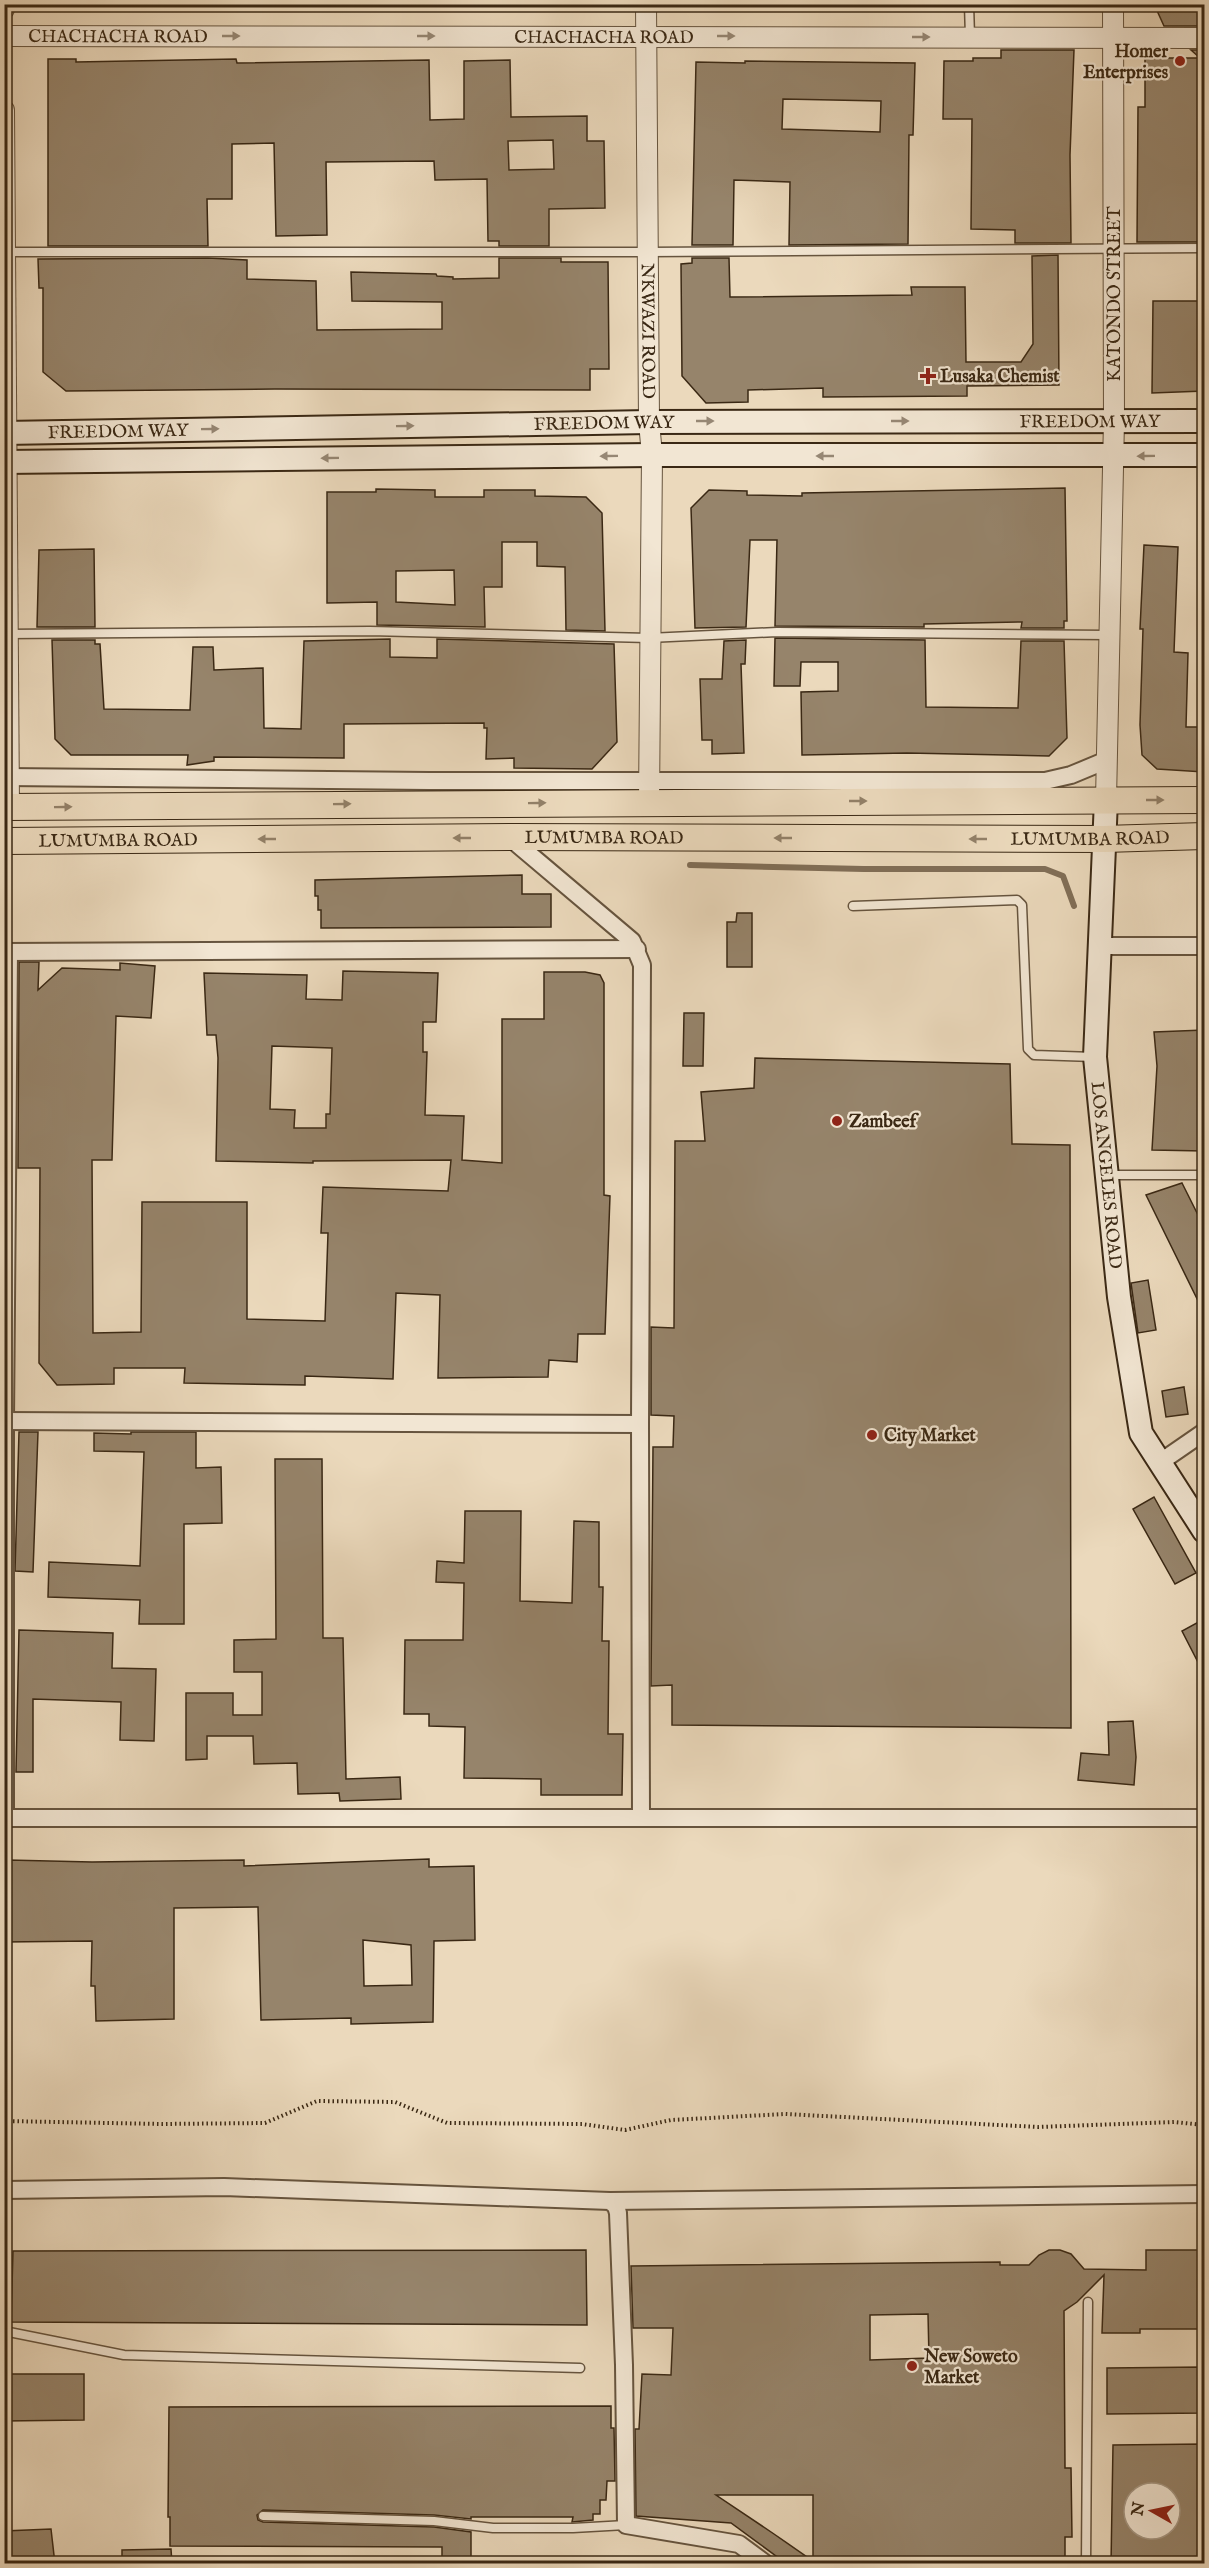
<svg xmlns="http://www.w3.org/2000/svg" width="1209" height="2568" font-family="'IM FELL English',serif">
<rect width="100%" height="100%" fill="#ebd9bc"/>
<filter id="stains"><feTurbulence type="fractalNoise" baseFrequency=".00333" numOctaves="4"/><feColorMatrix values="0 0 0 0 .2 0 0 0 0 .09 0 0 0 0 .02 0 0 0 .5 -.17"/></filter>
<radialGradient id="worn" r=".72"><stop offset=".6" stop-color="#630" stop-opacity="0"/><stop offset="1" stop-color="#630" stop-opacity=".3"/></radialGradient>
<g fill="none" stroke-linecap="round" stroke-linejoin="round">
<polyline stroke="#806e57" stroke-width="6" points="690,865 864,869 1045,869 1063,876 1074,906"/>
</g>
<g fill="#96846b" stroke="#3a2814" stroke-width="1.5" fill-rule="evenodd">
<polygon points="1154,4 1204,4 1204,26 1164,26"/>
<polygon points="1001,50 1074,50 1070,155 1071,243 1015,243 1015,230 971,229 972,119 943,119 944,61 973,61 973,58 1001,58"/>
<polygon points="1191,50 1204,50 1204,242 1137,242 1138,107 1145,107 1145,58 1200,58"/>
<path d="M 48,59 L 76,59 L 76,62 L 236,59 L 237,63 L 429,60 L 430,120 L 464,119 L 464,61 L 510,60 L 511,117 L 587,116 L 587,141 L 604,141 L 605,208 L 549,209 L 549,246 L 499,246 L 499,241 L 488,241 L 487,179 L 435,180 L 434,161 L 326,162 L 327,235 L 276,236 L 274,143 L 232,144 L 232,199 L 207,199 L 208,246 L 48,246 ZM 553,140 L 554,169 L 509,170 L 508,141 Z"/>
<path d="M 745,61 L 915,63 L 913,135 L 909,135 L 908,244 L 789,245 L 790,182 L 734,180 L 733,245 L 692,245 L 696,62 L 745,63 ZM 783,99 L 881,101 L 880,132 L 782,129 Z"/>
<polygon points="1058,255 1059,385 967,386 967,396 823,397 823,388 748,390 748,402 706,403 682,376 681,264 692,263 692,258 729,258 730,297 912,295 911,287 965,287 966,362 1021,362 1033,344 1032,256"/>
<polygon points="208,258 247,260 247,279 316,281 317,330 442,329 442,302 352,301 351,272 436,274 437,276 453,277 453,279 499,278 499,258 561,258 561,262 608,262 609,369 590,369 590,390 275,389 66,391 43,372 43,288 39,288 38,259"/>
<polygon points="1153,301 1204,301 1204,391 1152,393"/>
<polygon points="1065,488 1067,621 1064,621 1064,628 1021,628 1022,622 924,624 924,627 775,626 777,540 750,540 746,627 695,628 691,508 709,490 747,491 747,495 802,496 802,493"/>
<path d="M 376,489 L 435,490 L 435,497 L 484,497 L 484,490 L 535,490 L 535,496 L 586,497 L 602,513 L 605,631 L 566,630 L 565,567 L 537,566 L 537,542 L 502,542 L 502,587 L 484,587 L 485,627 L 377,625 L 377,602 L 327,603 L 327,492 L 376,492 ZM 454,570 L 455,605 L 396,602 L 396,571 Z"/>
<polygon points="1144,545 1178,547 1174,652 1188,653 1186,727 1204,727 1204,772 1157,769 1142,755 1140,725 1143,629 1140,629"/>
<polygon points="94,549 95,627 37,627 39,550"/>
<polygon points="775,638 925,640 926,707 1018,708 1021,641 1064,641 1067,738 1049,756 907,753 802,755 801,692 838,691 838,662 801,662 800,686 774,686"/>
<polygon points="390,639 390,657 437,658 437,639 614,644 617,742 592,769 514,768 514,758 486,759 487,728 484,728 484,723 344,724 344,758 214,757 214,761 187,765 188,755 71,755 55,739 52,640 95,640 95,644 100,644 104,709 190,710 193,647 213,647 214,670 263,668 264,728 301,729 304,641"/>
<polygon points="746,640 745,664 741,664 744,753 712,754 712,740 702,740 700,679 722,679 724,641"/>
<polygon points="522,875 522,894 551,894 551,927 321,928 321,910 318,910 318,896 315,896 315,880"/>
<polygon points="737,913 752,913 752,967 727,967 727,922 736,922"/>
<path d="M 19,962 L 39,962 L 38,990 L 62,968 L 120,970 L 120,963 L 155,966 L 151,1018 L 116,1016 L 112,1160 L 92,1160 L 93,1333 L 141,1332 L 142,1202 L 247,1202 L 247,1319 L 325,1321 L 328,1233 L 321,1233 L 323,1187 L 448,1191 L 451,1160 L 313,1161 L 313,1163 L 216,1161 L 218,1058 L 216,1035 L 207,1035 L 204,973 L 307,975 L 306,999 L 342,1000 L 343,971 L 438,973 L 436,1022 L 423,1022 L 423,1052 L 427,1052 L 425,1115 L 464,1116 L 462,1160 L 502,1163 L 502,1019 L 544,1019 L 544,972 L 585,972 L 600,975 L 604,983 L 604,1195 L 610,1196 L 605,1334 L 578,1334 L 577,1362 L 549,1360 L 548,1377 L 438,1378 L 440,1295 L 396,1293 L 393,1379 L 305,1376 L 305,1385 L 184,1383 L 185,1368 L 114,1368 L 114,1384 L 57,1385 L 39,1363 L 40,1168 L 18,1168 ZM 272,1046 L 332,1048 L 330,1114 L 326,1114 L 326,1128 L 294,1128 L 295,1110 L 270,1109 Z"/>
<polygon points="684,1013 704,1013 703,1066 683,1066"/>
<polygon points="1204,1030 1204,1151 1152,1150 1157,1066 1154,1032"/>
<polygon points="755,1058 1010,1064 1012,1144 1070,1145 1071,1728 672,1725 672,1685 651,1686 653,1447 673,1447 674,1416 651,1415 651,1327 674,1328 675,1141 705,1141 701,1092 754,1088"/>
<polygon points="1182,1183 1204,1227 1204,1313 1146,1195"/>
<polygon points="1148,1280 1156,1330 1138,1333 1131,1283"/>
<polygon points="1184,1387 1188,1414 1166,1417 1162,1391"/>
<polygon points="19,1432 38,1432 33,1572 15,1571"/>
<polygon points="131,1432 196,1432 196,1468 221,1467 222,1523 184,1524 184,1624 139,1624 140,1600 48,1597 49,1562 140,1566 144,1452 94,1451 94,1433 131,1434"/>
<polygon points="275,1459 322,1459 323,1638 343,1638 346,1779 400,1777 401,1799 340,1801 339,1793 298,1794 297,1763 254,1764 253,1736 207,1736 207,1759 186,1760 186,1693 233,1693 233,1715 262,1715 262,1672 234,1672 234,1640 276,1639"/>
<polygon points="1154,1497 1196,1573 1175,1584 1133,1509"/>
<polygon points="465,1511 521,1511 520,1601 572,1603 574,1521 599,1522 599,1587 603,1587 602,1641 609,1641 608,1734 623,1734 622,1795 541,1795 541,1779 464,1778 465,1727 429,1726 429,1714 404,1714 405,1640 463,1640 464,1583 436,1582 437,1561 464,1563"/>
<polygon points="1204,1619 1204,1674 1182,1631"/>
<polygon points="19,1630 113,1633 112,1668 156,1669 154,1741 120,1740 121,1702 33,1699 33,1772 16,1772"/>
<polygon points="1133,1721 1136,1757 1134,1785 1078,1780 1081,1753 1109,1755 1108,1722"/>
<path d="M 429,1859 L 429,1867 L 474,1866 L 475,1940 L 434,1941 L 433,2022 L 351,2024 L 351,2018 L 261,2020 L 258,1907 L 174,1908 L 174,2019 L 96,2021 L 95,1986 L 91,1986 L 92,1941 L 4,1942 L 4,1863 L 8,1863 L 8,1860 L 92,1862 L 244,1860 L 244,1866 ZM 363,1940 L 411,1945 L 412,1985 L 364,1986 Z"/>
<polygon points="586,2250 587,2325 11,2322 13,2251"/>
<path d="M 1049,2250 L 1060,2250 L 1071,2254 L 1084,2269 L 1146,2270 L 1146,2250 L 1204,2250 L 1204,2329 L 1140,2329 L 1140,2333 L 1102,2333 L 1104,2275 L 1077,2302 L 1064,2311 L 1065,2468 L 1071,2468 L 1072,2537 L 1065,2537 L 1065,2564 L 787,2564 L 731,2523 L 636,2516 L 635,2429 L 639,2429 L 642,2374 L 671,2375 L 673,2328 L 633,2328 L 631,2266 L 1000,2262 L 1000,2265 L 1029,2265 L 1039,2255 ZM 928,2314 L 929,2358 L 870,2360 L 870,2315 ZM 716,2495 L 813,2495 L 813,2561 L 774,2534 Z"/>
<polygon points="1204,2367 1204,2413 1107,2414 1107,2368"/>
<polygon points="4,2374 84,2374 84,2420 4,2421"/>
<polygon points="611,2406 611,2428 614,2428 615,2481 607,2481 606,2500 600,2500 600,2514 593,2514 593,2520 572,2522 573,2517 471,2517 471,2519 434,2515 263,2510 257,2515 258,2520 263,2522 434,2527 471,2532 471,2564 442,2564 442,2547 170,2546 170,2517 168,2517 169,2407"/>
<path d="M 1204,2444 L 1204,2564 L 1111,2564 L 1113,2445 ZM 1134,2490 L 1170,2490 L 1170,2529 L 1134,2529 Z"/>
<polygon points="51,2529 55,2564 4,2564 4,2531"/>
<polygon points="171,2549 172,2564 122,2564 122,2550"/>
</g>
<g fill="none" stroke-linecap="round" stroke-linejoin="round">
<g stroke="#66543e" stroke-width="11">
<g id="service">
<polyline points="969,4 970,37"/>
<polyline points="5,252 647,252 1204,248"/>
<polyline points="6,634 370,631 649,638 777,632 1109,635"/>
<polyline points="853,906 1017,900 1022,905 1028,1049 1034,1055 1094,1057"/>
<polyline points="1109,1175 1204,1175"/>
<polyline points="4,2331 124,2355 580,2368"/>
<polyline points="263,2516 434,2521 493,2528 573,2528 626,2525"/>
<polyline points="1086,2564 1088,2302"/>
</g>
</g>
<g stroke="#66543e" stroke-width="20">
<g id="minor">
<polyline points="4,777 429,781 1045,781 1071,775 1107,760"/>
<polyline points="509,837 632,941 642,965 640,1424 641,1817"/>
<polyline points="1100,946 1204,946"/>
<polyline points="4,952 637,949"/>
<polyline points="4,1421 640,1424"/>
<polyline points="1159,1463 1204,1432"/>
<polyline points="4,1818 1204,1818"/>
<polyline points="5,1818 5,1421 9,952"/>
<polyline points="4,2190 224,2187 610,2201 616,2206 618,2213 624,2365 626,2525 739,2544 766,2564"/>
<polyline points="610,2201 1204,2194"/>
</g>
</g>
<g stroke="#66543e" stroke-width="22">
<g id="tertiary">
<path id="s1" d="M 646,4 L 649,422 L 652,455 L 649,802"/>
<polyline points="4,9 5,4"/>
<path id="s2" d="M 4,36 L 1204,38"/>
<polyline points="4,110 9,807"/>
<polyline points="1106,800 1114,420 1113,4"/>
</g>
</g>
<g stroke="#3a2814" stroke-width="26">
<g id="secondary">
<path id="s3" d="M 4,433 L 649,422 L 1204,421"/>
<polyline points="4,462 652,455 1204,455"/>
<path id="s4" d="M 1106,800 L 1095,1057 L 1119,1297 L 1141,1433 L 1204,1531"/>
</g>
</g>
<g stroke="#3a2814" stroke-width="28">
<g id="primary">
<polyline points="4,807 1204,800"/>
<path id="s5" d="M 4,841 L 509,837 L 1104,839 L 1204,836"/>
</g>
</g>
<polyline stroke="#3a2814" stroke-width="4" stroke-dasharray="1.5 3" stroke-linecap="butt" points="4,2121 162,2124 265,2123 317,2101 395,2102 447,2123 582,2124 625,2130 671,2120 785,2114 1038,2127 1174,2122 1204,2125"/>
<use href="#service" stroke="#f2e6d3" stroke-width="8"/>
<use href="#minor" stroke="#f2e6d3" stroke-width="16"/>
<use href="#tertiary" stroke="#f2e6d3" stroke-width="20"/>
<use href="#secondary" stroke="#f2e6d3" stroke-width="22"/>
<use href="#primary" stroke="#ebd9bc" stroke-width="26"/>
</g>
<defs><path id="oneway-solid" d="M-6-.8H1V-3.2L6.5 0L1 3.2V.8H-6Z" transform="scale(1.5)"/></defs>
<g fill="#968774">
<use href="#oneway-solid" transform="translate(231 36)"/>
<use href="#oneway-solid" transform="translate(426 36)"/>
<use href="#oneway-solid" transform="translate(726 36)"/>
<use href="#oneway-solid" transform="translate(921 37)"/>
<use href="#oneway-solid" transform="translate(705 421)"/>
<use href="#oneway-solid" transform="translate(900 421)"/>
<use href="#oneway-solid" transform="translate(405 426) rotate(-1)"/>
<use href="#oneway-solid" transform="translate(210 429) rotate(-1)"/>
<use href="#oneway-solid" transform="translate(609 456) rotate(179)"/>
<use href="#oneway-solid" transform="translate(825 456) rotate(-180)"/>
<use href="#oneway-solid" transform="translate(1146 456) rotate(179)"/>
<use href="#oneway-solid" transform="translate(330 458) rotate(179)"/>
</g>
<g fill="#928068">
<use href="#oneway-solid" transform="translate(1155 800)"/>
<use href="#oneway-solid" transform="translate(858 801)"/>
<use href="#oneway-solid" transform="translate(537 803) rotate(-1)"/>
<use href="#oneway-solid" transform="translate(342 804) rotate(-1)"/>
<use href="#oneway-solid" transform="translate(63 807) rotate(-1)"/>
<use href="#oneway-solid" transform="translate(462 838) rotate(180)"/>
<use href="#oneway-solid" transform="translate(783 838) rotate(-180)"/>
<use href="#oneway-solid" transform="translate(267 839) rotate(180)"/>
<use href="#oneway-solid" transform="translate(978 839) rotate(-180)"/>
</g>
<g fill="#8f2418" stroke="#f2e6d3" stroke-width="2">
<circle cx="1180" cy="61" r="6"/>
<path d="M925 367h6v6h6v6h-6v6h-6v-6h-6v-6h6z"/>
<circle cx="837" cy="1121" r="6"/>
<circle cx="872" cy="1435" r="6"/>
<circle cx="912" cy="2366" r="6"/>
</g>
<g text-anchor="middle" stroke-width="4.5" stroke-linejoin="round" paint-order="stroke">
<g font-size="18" fill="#3a2814" stroke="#f2e6d3">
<text dy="6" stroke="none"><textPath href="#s2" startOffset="114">CHACHACHA ROAD</textPath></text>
<text dy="6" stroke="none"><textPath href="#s2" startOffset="600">CHACHACHA ROAD</textPath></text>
<text transform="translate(1114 294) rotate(-90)" y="6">KATONDO STREET</text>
<text dy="6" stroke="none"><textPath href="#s1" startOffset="327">NKWAZI ROAD</textPath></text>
<text dy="6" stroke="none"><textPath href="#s3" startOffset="1086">FREEDOM WAY</textPath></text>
<text dy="6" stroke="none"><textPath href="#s3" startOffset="600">FREEDOM WAY</textPath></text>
<text dy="6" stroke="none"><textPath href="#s3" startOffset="114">FREEDOM WAY</textPath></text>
<text dy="6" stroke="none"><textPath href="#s5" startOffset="600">LUMUMBA ROAD</textPath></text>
<text dy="6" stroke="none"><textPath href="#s5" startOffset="1086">LUMUMBA ROAD</textPath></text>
<text dy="6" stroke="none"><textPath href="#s5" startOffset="114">LUMUMBA ROAD</textPath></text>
<text dy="6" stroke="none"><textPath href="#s4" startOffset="376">LOS ANGELES ROAD</textPath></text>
</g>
<g font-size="18" font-weight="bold" fill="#3a2814" stroke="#f2e6d3" text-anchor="start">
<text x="1168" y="57" text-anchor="end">Homer<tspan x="1168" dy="21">Enterprises</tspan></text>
<text x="940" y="382">Lusaka Chemist</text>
<text x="849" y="1127">Zambeef</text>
<text x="884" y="1441">City Market</text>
<text x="924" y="2362">New Soweto<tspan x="924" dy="21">Market</tspan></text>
</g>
</g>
<rect width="1209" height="2568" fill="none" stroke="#ebd9bc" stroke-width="24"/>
<rect x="6" y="6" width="1197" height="2556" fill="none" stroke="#3a2814" stroke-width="3"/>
<rect x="12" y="12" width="1185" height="2544" fill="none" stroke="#3a2814" stroke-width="1.5"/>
<g transform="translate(1152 2511) rotate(279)"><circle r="28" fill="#f2e6d3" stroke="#a89a87" stroke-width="1.5"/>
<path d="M0-4.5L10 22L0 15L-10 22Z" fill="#8f2418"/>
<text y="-9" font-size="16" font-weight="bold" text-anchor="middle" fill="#3a2814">N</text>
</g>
<rect width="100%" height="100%" filter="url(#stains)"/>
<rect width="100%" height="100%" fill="url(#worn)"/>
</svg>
